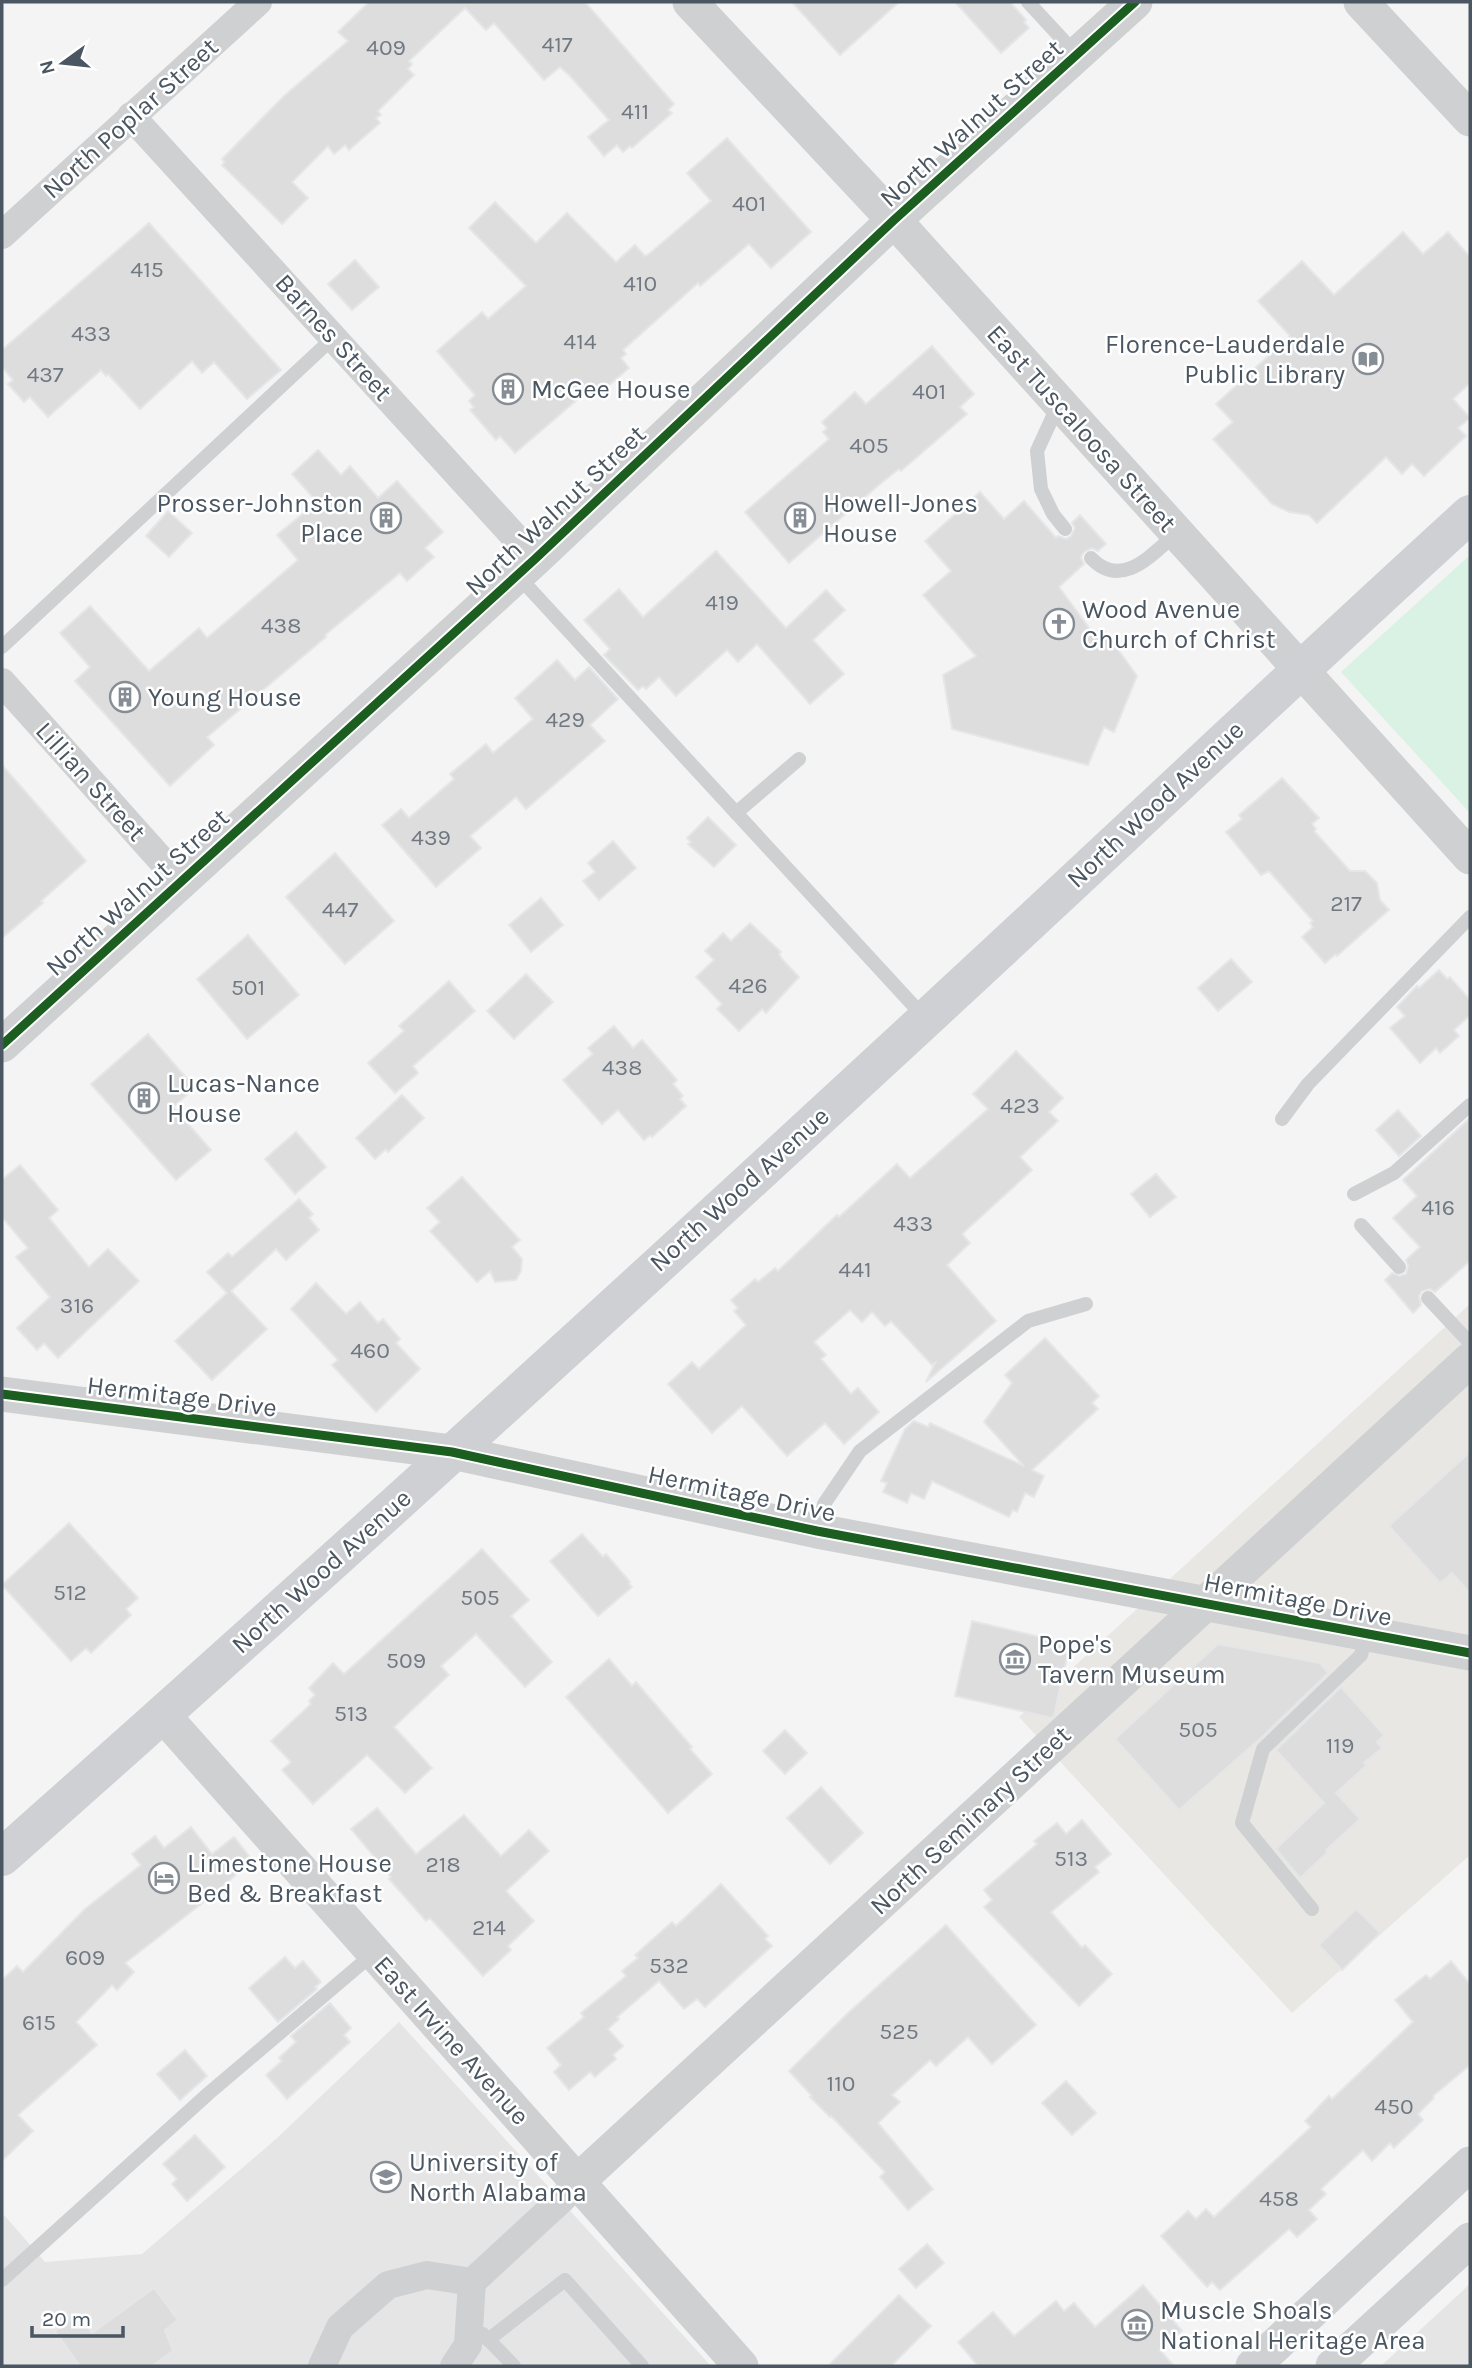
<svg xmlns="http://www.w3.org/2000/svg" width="1472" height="2368" font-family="Karla,sans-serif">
<rect width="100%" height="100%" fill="#f4f4f4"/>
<polygon fill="#e8e7e3" points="1470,1304 1470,1855 1292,2013 1019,1717"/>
<g fill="#e6e5e6">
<polygon points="399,2022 711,2366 2,2366 2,2217 4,2215 45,2262 142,2254 276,2139"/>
<polygon points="1470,2284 1470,2366 1381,2366"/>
</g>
<polygon fill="#d9f2e3" points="1470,555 1470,813 1341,672"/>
<g fill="#ddddde" stroke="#e5e6e7" stroke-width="2">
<polygon points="369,2 585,2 674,104 668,110 672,113 632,148 630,146 623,152 617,145 604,156 588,137 609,120 570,76 560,67 544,80 494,23 486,30 465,8 409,61 412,64 408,69 414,75 378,111 381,115 376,118 380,123 349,150 345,145 334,154 328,146 292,182 308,198 282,224 222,165 225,162 222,159 284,96 348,41 338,32"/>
<polygon points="792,2 899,2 840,55"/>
<polygon points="955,2 1010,2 1026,20 1024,22 1029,28 1001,53"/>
<polygon points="727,138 811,232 771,268 749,244 700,286 698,283 623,350 626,354 621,358 629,368 597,395 591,388 515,453 500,436 496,440 470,410 474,407 469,401 475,395 437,351 482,312 488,319 526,286 469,228 495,202 536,243 567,213 616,262 635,245 645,256 649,254 711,201 687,173"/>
<polygon points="149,223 281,370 247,399 214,362 202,373 192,361 140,409 108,374 106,376 101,370 48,417 30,397 24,402 8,384 13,380 2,367 2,350"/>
<polygon points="1403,232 1423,254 1448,232 1470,257 1470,383 1453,399 1470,418 1458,428 1466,436 1424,476 1412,464 1402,474 1386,457 1317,523 1309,515 1289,512 1272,504 1213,439 1233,422 1216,404 1290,336 1258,301 1302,261 1334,295"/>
<polygon points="355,260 379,287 352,310 328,284"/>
<polygon points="932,346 974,394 960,407 967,414 901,471 899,469 880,484 789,563 745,512 829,439 823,432 827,428 822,422 855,392 866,404"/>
<polygon points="318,450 341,475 350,466 378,498 397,481 443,532 425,548 434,557 407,581 400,573 325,635 326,637 207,737 214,745 170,786 75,681 90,667 60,633 90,606 149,671 199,628 207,638 298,560 277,535 317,502 292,474"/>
<polygon points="980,492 1004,519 1024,501 1056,538 1058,536 1066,539 1071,536 1075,528 1072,523 1080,515 1106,544 1098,551 1092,548 1084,552 1081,557 1084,564 1059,587 1095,636 1104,630 1137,676 1114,732 1104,727 1088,765 952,729 943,675 976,656 923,595 951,571 925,541"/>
<polygon points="168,511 192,533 169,557 146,536"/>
<polygon points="716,551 786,628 826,590 845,610 813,640 844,674 810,704 757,644 738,662 727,650 676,696 659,677 646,689 643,686 638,690 604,655 610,649 584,620 619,589 643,617"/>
<polygon points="557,660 575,680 589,667 618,699 590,725 605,741 526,809 516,797 470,836 481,848 436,887 382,825 401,809 409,818 454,779 450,774 486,744 493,753 533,719 515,698"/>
<polygon points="2,765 86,861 41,901 43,903 2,938"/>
<polygon points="1282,778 1319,818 1312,824 1316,829 1314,831 1350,871 1365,871 1377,883 1380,900 1389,910 1337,956 1336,954 1325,963 1302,937 1313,927 1310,923 1313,921 1269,871 1261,875 1226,832 1242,819 1239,815"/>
<polygon points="708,817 736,845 714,867 688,844 691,842 687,838"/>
<polygon points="613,841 636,868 599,900 583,881 595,872 588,863"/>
<polygon points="335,853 394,921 345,964 286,897"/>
<polygon points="541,898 563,925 531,952 509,925"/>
<polygon points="750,923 781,952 779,954 782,959 799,977 766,1013 762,1009 739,1031 717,1009 722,1004 696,977 714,960 705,951 723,933 731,941"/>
<polygon points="248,935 299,995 247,1039 197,979"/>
<polygon points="1231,959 1252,982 1218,1011 1198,988"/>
<polygon points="1439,970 1447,979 1450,977 1470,1000 1470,1015 1454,1030 1459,1036 1440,1053 1436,1048 1420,1063 1390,1028 1405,1016 1397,1007 1417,986 1419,988"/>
<polygon points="526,974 553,1002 514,1039 487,1011"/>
<polygon points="449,981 475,1011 413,1066 418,1073 395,1093 368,1063 404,1031 399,1026"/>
<polygon points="614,1026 633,1048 642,1040 677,1080 673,1084 683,1096 680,1099 686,1106 652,1137 650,1135 644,1140 618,1110 602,1124 563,1080 593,1054 588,1048"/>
<polygon points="148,1034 195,1088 173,1107 211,1150 176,1180 91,1084"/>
<polygon points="1016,1051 1063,1098 1049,1112 1058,1121 1020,1157 1032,1170 962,1234 970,1243 947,1265 996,1321 926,1382 935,1363 932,1365 891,1321 885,1326 872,1312 862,1322 850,1310 814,1342 826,1355 821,1359 851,1394 858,1388 879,1412 844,1444 825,1423 787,1456 742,1406 712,1433 668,1384 692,1362 699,1369 746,1325 734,1311 738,1308 731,1300 755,1279 758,1282 775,1268 778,1271 837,1215 839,1217 897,1164 910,1178 988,1109 973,1094"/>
<polygon points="402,1095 424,1118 388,1152 386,1149 375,1159 356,1138"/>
<polygon points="1398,1110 1421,1136 1399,1156 1376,1130"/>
<polygon points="1470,1118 1470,1261 1435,1292 1430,1289 1422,1291 1419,1296 1421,1305 1413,1313 1385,1280 1392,1273 1400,1276 1406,1274 1408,1266 1406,1260 1420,1247 1393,1218 1417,1196 1403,1180"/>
<polygon points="296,1132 326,1167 295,1194 265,1159"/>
<polygon points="20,1165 58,1210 49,1218 89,1267 108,1249 139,1281 58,1358 44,1343 37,1350 17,1328 50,1297 16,1257 28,1248 2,1217 2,1180"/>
<polygon points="1156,1174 1176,1197 1150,1217 1131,1194"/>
<polygon points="462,1177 520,1240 512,1247 522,1259 521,1271 516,1280 495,1282 490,1271 477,1282 430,1231 440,1222 427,1208"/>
<polygon points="299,1199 313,1214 309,1218 319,1230 286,1260 276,1249 231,1291 267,1329 212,1380 175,1341 227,1293 207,1272 228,1253 232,1257"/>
<polygon points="316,1283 346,1314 360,1302 378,1323 383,1319 400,1339 396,1343 420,1369 376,1412 332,1365 338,1360 291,1309"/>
<polygon points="1045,1338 1099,1396 1092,1403 1098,1409 1032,1470 1044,1476 1034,1497 1025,1493 1017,1512 1013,1510 1009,1517 932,1481 924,1499 911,1493 907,1503 883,1492 887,1483 881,1481 905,1429 914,1421 928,1427 930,1423 1024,1466 984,1422 1012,1383 1005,1375"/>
<polygon points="1470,1452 1470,1593 1452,1573 1440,1583 1389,1526"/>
<polygon points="69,1523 138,1598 126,1609 131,1615 91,1653 86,1648 71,1661 2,1585"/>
<polygon points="582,1534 603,1557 606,1554 630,1582 629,1584 632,1587 598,1616 550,1561"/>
<polygon points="482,1549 529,1600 511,1616 552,1662 525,1687 476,1634 441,1666 449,1675 394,1727 432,1768 405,1793 367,1755 313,1804 282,1770 291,1762 271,1741 311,1704 309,1701 315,1695 309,1688 333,1663 344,1674"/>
<polygon points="972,1621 1070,1644 1054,1715 1052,1718 955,1696"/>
<polygon points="1218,1644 1320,1663 1328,1673 1263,1736 1179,1810 1115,1739"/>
<polygon points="609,1659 632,1686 636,1682 692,1747 690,1749 712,1774 668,1813 566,1697"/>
<polygon points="1341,1687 1384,1735 1377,1742 1382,1748 1364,1763 1367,1765 1336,1793 1360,1819 1326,1850 1328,1852 1300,1878 1276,1849 1324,1803 1276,1750"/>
<polygon points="785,1730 807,1753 785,1774 763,1751"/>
<polygon points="821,1787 863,1833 830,1864 787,1818"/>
<polygon points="377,1808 416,1854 464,1815 501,1856 529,1830 549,1851 506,1891 534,1921 508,1946 511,1950 483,1976 430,1918 426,1921 389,1879 391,1877 351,1829"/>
<polygon points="1082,1820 1111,1854 1095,1867 1099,1872 1051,1912 1082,1948 1085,1945 1112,1974 1079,2006 984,1907 992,1900 984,1890 1037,1844 1034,1841 1057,1823 1066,1834"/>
<polygon points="191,1827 212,1854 234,1837 252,1860 218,1891 125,1963 134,1972 117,1990 112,1985 76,2022 97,2045 18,2115 33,2131 2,2161 2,1980 17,1966 23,1972 85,1909 141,1865 132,1854 155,1836 164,1848"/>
<polygon points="721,1884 768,1936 765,1939 772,1946 705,2007 697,1999 684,2009 659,1981 617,2017 619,2019 608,2029 623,2046 613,2055 616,2059 595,2077 590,2072 569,2090 554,2072 561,2065 547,2048 584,2017 581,2013 626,1976 622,1971 638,1958 635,1955 672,1922 676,1926"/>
<polygon points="1356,1909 1380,1933 1342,1970 1319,1945"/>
<polygon points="946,1925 1036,2025 992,2064 968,2037 936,2066 930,2060 892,2095 900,2102 878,2123 933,2189 908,2210 880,2177 885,2172 831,2116 830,2117 810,2097 812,2096 789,2071 848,2013"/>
<polygon points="285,1957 295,1968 303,1961 321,1982 315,1987 317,1989 278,2022 249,1988"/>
<polygon points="1451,1961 1470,1984 1470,2065 1433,2096 1434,2098 1418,2114 1423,2120 1394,2148 1390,2143 1372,2161 1363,2150 1321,2189 1326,2194 1309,2210 1317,2219 1297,2237 1289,2229 1220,2290 1212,2282 1207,2287 1161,2236 1188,2211 1196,2219 1206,2209 1214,2217 1311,2127 1305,2121 1329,2096 1332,2099 1413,2022 1395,2000 1426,1975 1430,1979"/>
<polygon points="330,2003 351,2028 344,2035 350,2042 287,2099 266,2075 282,2061 279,2058 296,2042 291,2036"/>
<polygon points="185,2050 207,2076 180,2100 157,2074"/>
<polygon points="1066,2081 1096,2113 1072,2135 1042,2103"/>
<polygon points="195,2135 225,2167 187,2201 172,2184 177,2179 163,2164"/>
<polygon points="927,2244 944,2263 916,2288 899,2269"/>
<polygon points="1143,2285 1182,2331 1160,2350 1174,2366 978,2366 958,2342 993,2312 1014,2336 1056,2301 1064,2311 1074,2303 1095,2327"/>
<polygon points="154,2288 178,2320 165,2330 173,2351 152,2366 80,2366 55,2331 79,2313 92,2333"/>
<polygon points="899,2295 931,2326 891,2366 828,2366"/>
</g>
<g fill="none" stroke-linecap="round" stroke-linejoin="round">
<g stroke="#ced0d2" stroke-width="14">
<polyline points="1028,2 1076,54"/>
<polyline points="1059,403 1037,451 1041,489 1053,514 1065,529"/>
<path d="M 1091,558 C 1122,591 1153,553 1177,533"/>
<polyline points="518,576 924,1017"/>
<polyline points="2,647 334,337"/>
<polyline points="736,813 799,759"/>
<polyline points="1282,1119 1308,1084 1470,917"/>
<polyline points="1354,1194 1394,1173 1470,1105"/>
<polyline points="1361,1225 1399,1267"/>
<polyline points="1428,1298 1470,1343"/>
<polyline points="817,1531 824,1504 860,1451 1028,1321 1086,1304"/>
<polyline points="1312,1909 1242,1823 1263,1749 1361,1655 1366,1635"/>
<polyline points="2,2280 209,2093 374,1953"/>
<polyline points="483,2334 514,2366"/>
<polyline points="488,2340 565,2280 642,2366"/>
</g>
<g stroke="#ced0d2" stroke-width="28">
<polyline points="131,116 535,559"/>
<polyline points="2,235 258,2"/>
<polyline points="2,682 180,881"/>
<polyline points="472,2282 562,2199 578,2181"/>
<polyline points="322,2366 340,2327 388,2285 427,2275 472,2282 468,2345 454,2366"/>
</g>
<g stroke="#ced0d2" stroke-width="35">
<polyline points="690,2 894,220 1470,857"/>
<polyline points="1361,2 1470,119"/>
<polyline points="2,1045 535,559 894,220 1135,2"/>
<polyline points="2,1394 452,1452 817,1531 1470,1653"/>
<polyline points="163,1715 741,2366"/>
<polyline points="578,2181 1470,1360"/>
<polyline points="1253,2366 1470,2164"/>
<polyline points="1333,2366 1470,2240"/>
</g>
<path stroke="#ced0d4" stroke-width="38" d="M 2,1857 C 314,1581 622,1300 928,1017 C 1109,850 1288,680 1470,514"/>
<g stroke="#fff" stroke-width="13">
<g id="cycleway">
<polyline points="2,1045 535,559 894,220 1135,2"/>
<polyline points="2,1394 452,1452 817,1531 1470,1653"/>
</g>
</g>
<use href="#cycleway" stroke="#1b5e20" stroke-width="9"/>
</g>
<defs>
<g id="library-ring" transform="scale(1.575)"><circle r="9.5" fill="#fff" stroke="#868d94" stroke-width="1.5"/><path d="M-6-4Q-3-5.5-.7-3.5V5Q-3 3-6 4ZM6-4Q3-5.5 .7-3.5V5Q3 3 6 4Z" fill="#868d94"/></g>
<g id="building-ring" transform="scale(1.575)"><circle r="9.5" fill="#fff" stroke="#868d94" stroke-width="1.5"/><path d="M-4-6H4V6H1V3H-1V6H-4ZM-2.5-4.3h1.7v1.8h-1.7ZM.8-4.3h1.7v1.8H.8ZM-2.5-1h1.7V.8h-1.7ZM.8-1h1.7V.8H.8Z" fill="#868d94"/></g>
<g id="church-ring" transform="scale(1.575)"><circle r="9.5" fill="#fff" stroke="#868d94" stroke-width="1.5"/><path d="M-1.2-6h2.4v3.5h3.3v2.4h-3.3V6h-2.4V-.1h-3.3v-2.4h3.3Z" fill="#868d94"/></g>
<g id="museum-ring" transform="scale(1.575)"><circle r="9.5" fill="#fff" stroke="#868d94" stroke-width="1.5"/><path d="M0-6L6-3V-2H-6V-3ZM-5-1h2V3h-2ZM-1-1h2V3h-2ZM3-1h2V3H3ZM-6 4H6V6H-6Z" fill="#868d94"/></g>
<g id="hotel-ring" transform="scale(1.575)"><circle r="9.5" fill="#fff" stroke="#868d94" stroke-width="1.5"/><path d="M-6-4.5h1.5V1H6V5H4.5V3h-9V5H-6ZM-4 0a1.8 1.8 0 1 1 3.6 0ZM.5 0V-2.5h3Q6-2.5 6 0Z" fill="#868d94"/></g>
<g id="university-ring" transform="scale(1.575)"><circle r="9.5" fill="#fff" stroke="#868d94" stroke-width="1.5"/><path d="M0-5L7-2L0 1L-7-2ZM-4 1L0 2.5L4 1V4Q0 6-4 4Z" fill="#868d94"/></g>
</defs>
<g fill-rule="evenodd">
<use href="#library-ring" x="1368" y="359"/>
<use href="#building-ring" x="508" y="389"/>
<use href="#building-ring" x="386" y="518"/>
<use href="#building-ring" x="800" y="518"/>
<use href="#church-ring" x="1059" y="624"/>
<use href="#building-ring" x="125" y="697"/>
<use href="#building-ring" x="144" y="1098"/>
<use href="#museum-ring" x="1015" y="1659"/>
<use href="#hotel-ring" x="164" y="1878"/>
<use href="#university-ring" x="386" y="2177"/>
<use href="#museum-ring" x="1137" y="2325"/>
</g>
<g text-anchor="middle" stroke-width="5" stroke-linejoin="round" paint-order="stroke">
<g font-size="23" fill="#707881">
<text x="557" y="52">417</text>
<text x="386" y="55">409</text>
<text x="635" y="119">411</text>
<text x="749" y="211">401</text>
<text x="147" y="277">415</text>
<text x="640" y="291">410</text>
<text x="91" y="341">433</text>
<text x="580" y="349">414</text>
<text x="45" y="382">437</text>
<text x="929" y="399">401</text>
<text x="869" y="453">405</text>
<text x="722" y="610">419</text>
<text x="281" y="633">438</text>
<text x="565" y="727">429</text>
<text x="431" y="845">439</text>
<text x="1346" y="911">217</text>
<text x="340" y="917">447</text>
<text x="748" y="993">426</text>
<text x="248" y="995">501</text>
<text x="622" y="1075">438</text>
<text x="1020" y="1113">423</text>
<text x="1438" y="1215">416</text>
<text x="913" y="1231">433</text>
<text x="855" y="1277">441</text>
<text x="77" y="1313">316</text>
<text x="370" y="1358">460</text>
<text x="70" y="1600">512</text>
<text x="480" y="1605">505</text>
<text x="406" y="1668">509</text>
<text x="351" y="1721">513</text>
<text x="1198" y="1737">505</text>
<text x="1340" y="1753">119</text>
<text x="1071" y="1866">513</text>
<text x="443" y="1872">218</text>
<text x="489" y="1935">214</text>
<text x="85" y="1965">609</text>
<text x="669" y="1973">532</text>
<text x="39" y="2030">615</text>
<text x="899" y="2039">525</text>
<text x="841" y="2091">110</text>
<text x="1394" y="2114">450</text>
<text x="1279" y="2206">458</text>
</g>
<g font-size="26" fill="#4a5661" stroke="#fff">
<text transform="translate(130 118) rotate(-42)" y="9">North Poplar Street</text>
<text transform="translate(971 123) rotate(-42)" y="9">North Walnut Street</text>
<text transform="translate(334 337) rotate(48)" y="9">Barnes Street</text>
<text transform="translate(1082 428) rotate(48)" y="9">East Tuscaloosa Street</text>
<text transform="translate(555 510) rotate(-43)" y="9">North Walnut Street</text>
<text transform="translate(91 781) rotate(48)" y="9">Lillian Street</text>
<text transform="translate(1155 804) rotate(-43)" y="9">North Wood Avenue</text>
<text transform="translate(137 892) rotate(-42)" y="9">North Walnut Street</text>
<text transform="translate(739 1189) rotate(-42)" y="9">North Wood Avenue</text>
<text transform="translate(182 1396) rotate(7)" y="9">Hermitage Drive</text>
<text transform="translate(742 1493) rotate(12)" y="9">Hermitage Drive</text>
<text transform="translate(321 1571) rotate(-42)" y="9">North Wood Avenue</text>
<text transform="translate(1298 1599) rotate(11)" y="9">Hermitage Drive</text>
<text transform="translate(970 1820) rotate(-43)" y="9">North Seminary Street</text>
<text transform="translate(452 2040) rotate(48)" y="9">East Irvine Avenue</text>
</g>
<g font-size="26" fill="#4a5661" stroke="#fff" text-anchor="start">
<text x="1345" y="353" text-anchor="end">Florence-Lauderdale<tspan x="1345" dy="30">Public Library</tspan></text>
<text x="531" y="398">McGee House</text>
<text x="363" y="512" text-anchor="end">Prosser-Johnston<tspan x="363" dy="30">Place</tspan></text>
<text x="823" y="512">Howell-Jones<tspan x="823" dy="30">House</tspan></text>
<text x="1082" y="618">Wood Avenue<tspan x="1082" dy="30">Church of Christ</tspan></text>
<text x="148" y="706">Young House</text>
<text x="167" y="1092">Lucas-Nance<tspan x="167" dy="30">House</tspan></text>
<text x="1038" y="1653">Pope's<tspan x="1038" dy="30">Tavern Museum</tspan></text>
<text x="187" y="1872">Limestone House<tspan x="187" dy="30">Bed &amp; Breakfast</tspan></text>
<text x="409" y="2171">University of<tspan x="409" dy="30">North Alabama</tspan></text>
<text x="1160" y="2319">Muscle Shoals<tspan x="1160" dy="30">National Heritage Area</tspan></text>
</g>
</g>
<rect width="1472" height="2368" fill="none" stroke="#4a5661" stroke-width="7"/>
<g transform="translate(63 63) rotate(255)" stroke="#ffffff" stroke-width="5" paint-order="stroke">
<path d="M0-5L12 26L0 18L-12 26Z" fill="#4a5661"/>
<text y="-10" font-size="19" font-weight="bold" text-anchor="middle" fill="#4a5661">N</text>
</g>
<path d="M32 2326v10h91v-10" fill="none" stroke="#4a5661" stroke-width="3.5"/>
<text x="42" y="2326" font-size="21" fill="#4a5661" stroke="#ffffff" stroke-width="5" paint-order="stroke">20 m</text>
</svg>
